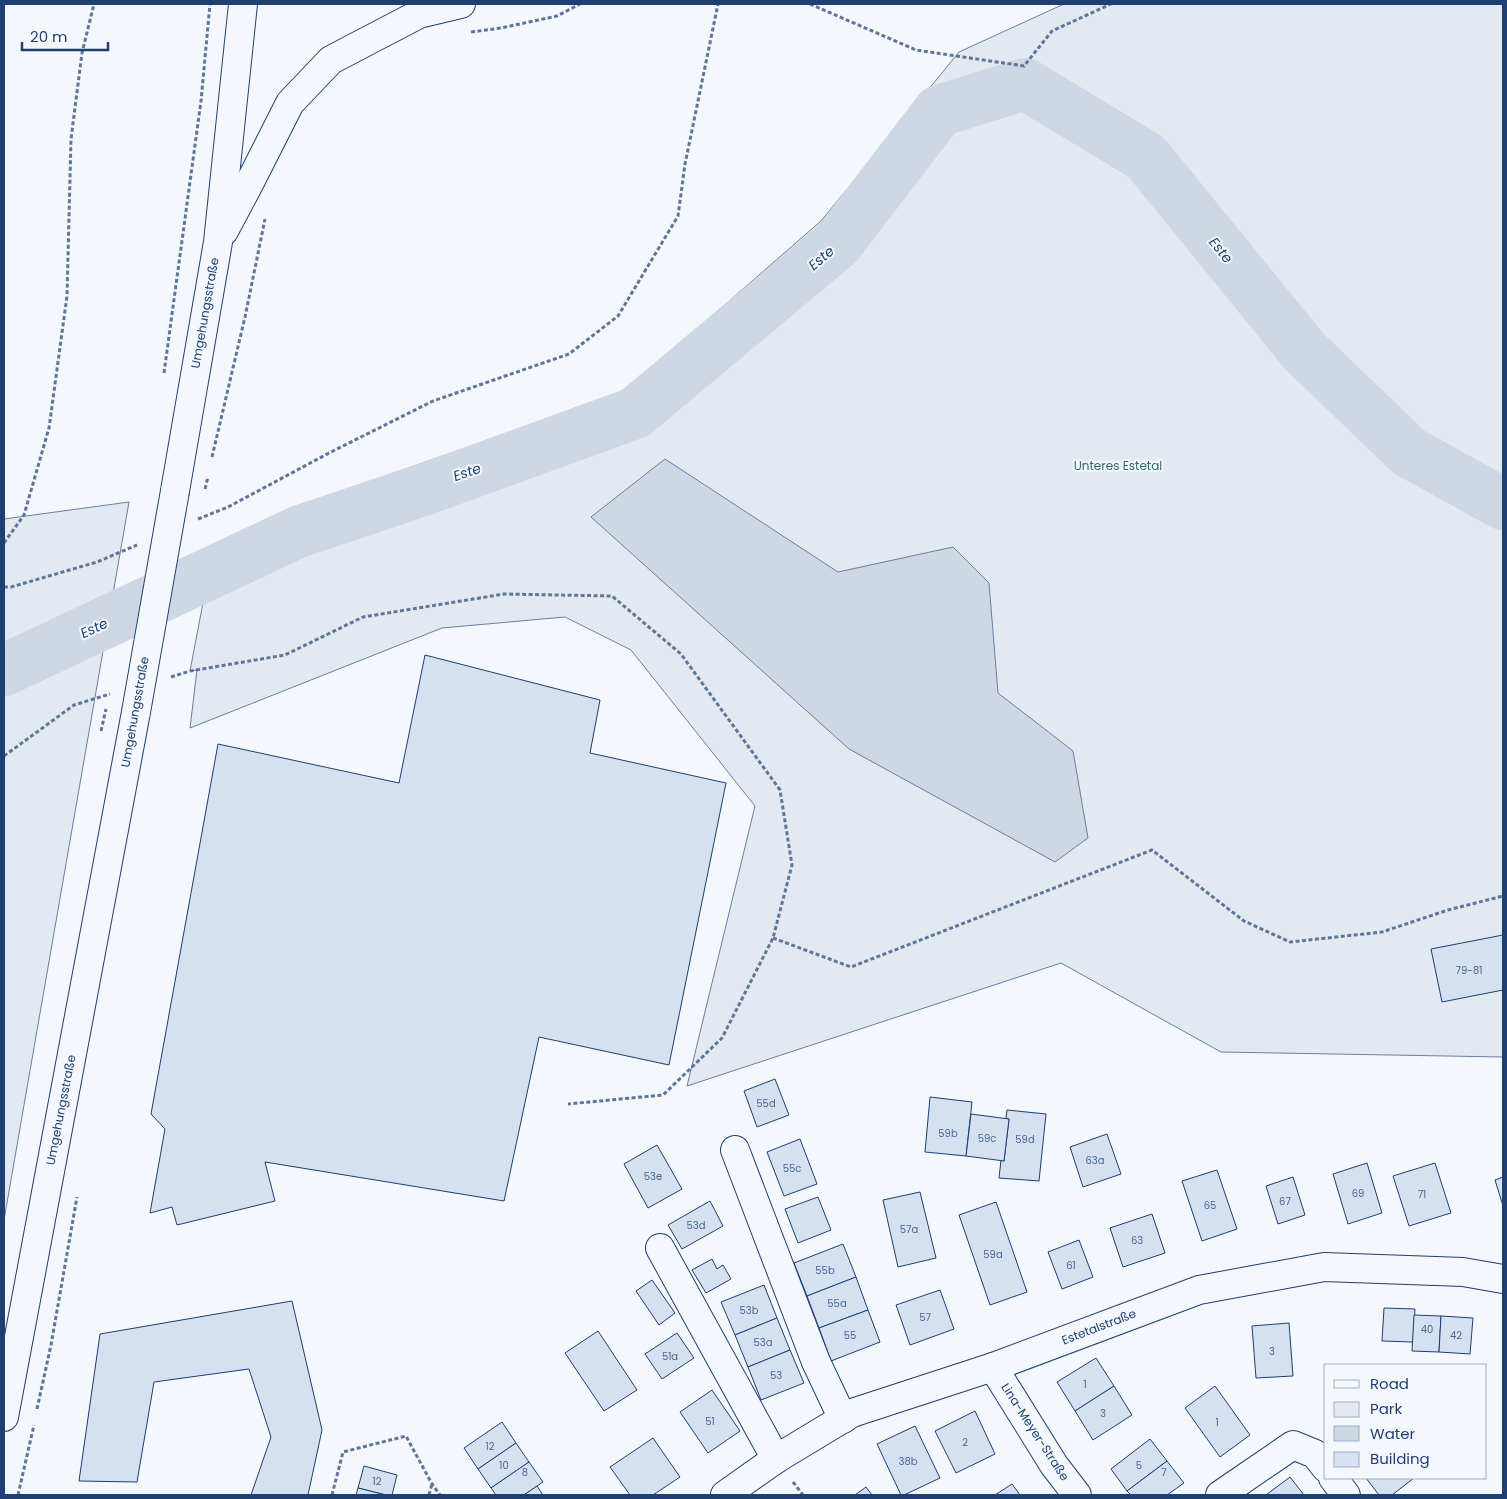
<svg xmlns="http://www.w3.org/2000/svg" width="1507" height="1499" font-family="Poppins,sans-serif">
<rect width="100%" height="100%" fill="#f4f7fb"/>
<g fill="#e3e9f0" stroke="#687fa3">
<polygon points="1064,4 1503,4 1503,1057 1221,1052 1061,963 687,1086 755,806 631,650 565,617 442,628 190,728 197,670 190,671 206,587 217,548 290,511 425,462 620,396 821,221 959,52"/>
<polygon points="129,502 4,1220 4,519"/>
</g>
<polygon fill="#cfd7e4" stroke="#687fa3" points="665,459 838,572 953,547 989,583 998,693 1073,751 1088,838 1055,862 849,749 591,517"/>
<g fill="none" stroke-linecap="round" stroke-linejoin="round">
<polyline stroke="#cfd7e4" stroke-width="52" points="4,670 298,532 437,485 635,413 837,244 939,111 1025,84 1146,157 1304,351 1409,452 1503,504"/>
</g>
<g fill="#d5e0f0" stroke="#1d3f73">
<polygon points="425,655 600,700 590,753 726,783 669,1065 539,1037 504,1201 265,1162 275,1201 177,1225 172,1207 150,1213 165,1129 151,1114 218,744 399,783"/>
<polygon points="1503,935 1503,990 1442,1002 1431,949"/>
<polygon points="775,1079 789,1115 757,1127 744,1091"/>
<polygon points="930,1097 972,1102 966,1156 925,1152"/>
<polygon points="1007,1110 1046,1114 1039,1181 999,1178 1001,1160 1004,1161 1009,1119 1006,1118"/>
<polygon points="971,1114 1009,1119 1004,1161 966,1156"/>
<polygon points="1107,1134 1121,1174 1083,1187 1070,1147"/>
<polygon points="800,1139 817,1184 784,1196 767,1152"/>
<polygon points="657,1145 682,1189 648,1208 624,1164"/>
<polygon points="1367,1163 1382,1213 1348,1224 1333,1174"/>
<polygon points="1435,1163 1451,1213 1409,1226 1393,1176"/>
<polygon points="1217,1170 1237,1229 1202,1241 1182,1181"/>
<polygon points="1293,1177 1305,1215 1278,1224 1266,1186"/>
<polygon points="1503,1177 1503,1206 1495,1180"/>
<polygon points="920,1192 936,1258 898,1267 883,1200"/>
<polygon points="818,1197 831,1230 798,1243 785,1209"/>
<polygon points="710,1201 723,1226 682,1249 668,1225"/>
<polygon points="996,1202 1027,1292 990,1305 959,1215"/>
<polygon points="1152,1214 1165,1253 1123,1267 1110,1228"/>
<polygon points="1079,1240 1093,1277 1062,1289 1048,1252"/>
<polygon points="843,1244 856,1277 807,1296 794,1263"/>
<polygon points="712,1259 717,1269 723,1265 731,1279 706,1293 692,1270"/>
<polygon points="856,1277 868,1310 819,1328 807,1296"/>
<polygon points="652,1280 675,1313 659,1325 636,1291"/>
<polygon points="764,1285 777,1318 735,1335 721,1302"/>
<polygon points="940,1290 954,1329 910,1345 896,1305"/>
<polygon points="292,1301 322,1430 308,1495 251,1495 271,1437 249,1369 154,1382 137,1482 79,1481 100,1334"/>
<polygon points="1384,1308 1415,1309 1413,1342 1382,1341"/>
<polygon points="868,1310 880,1342 831,1361 819,1328"/>
<polygon points="1414,1315 1441,1316 1439,1352 1412,1351"/>
<polygon points="1441,1316 1473,1318 1470,1354 1439,1352"/>
<polygon points="777,1318 790,1350 748,1367 735,1335"/>
<polygon points="1289,1323 1293,1376 1256,1378 1252,1326"/>
<polygon points="598,1331 637,1390 604,1411 565,1353"/>
<polygon points="677,1333 694,1358 662,1379 645,1354"/>
<polygon points="790,1350 804,1383 761,1400 748,1367"/>
<polygon points="1096,1358 1114,1386 1075,1411 1057,1382"/>
<polygon points="1114,1386 1132,1415 1093,1440 1075,1411"/>
<polygon points="1215,1386 1250,1435 1220,1457 1185,1408"/>
<polygon points="712,1390 740,1431 708,1453 680,1412"/>
<polygon points="975,1411 995,1454 956,1473 935,1431"/>
<polygon points="502,1422 516,1443 478,1469 464,1448"/>
<polygon points="915,1426 940,1478 904,1495 901,1495 877,1444"/>
<polygon points="653,1438 680,1477 653,1495 630,1495 610,1467"/>
<polygon points="1150,1439 1167,1461 1127,1491 1111,1469"/>
<polygon points="516,1443 529,1462 491,1488 478,1469"/>
<polygon points="1167,1461 1184,1483 1167,1495 1131,1495 1127,1491"/>
<polygon points="529,1462 543,1482 524,1495 496,1495 491,1488"/>
<polygon points="364,1466 397,1475 392,1495 386,1495 358,1488"/>
<polygon points="1290,1477 1304,1495 1266,1495"/>
<polygon points="1366,1478 1414,1478 1392,1495 1379,1495"/>
<polygon points="1012,1484 1020,1495 995,1495"/>
<polygon points="537,1486 543,1495 524,1495"/>
<polygon points="866,1487 872,1495 855,1495"/>
<polygon points="358,1488 386,1495 356,1495"/>
</g>
<g fill="none" stroke-linecap="round" stroke-linejoin="round">
<g stroke="#1d3f73" stroke-width="30">
<g id="minor">
<polyline points="735,1150 816,1362 843,1419"/>
<polyline points="660,1248 776,1459"/>
<polyline points="993,1367 1054,1465 1077,1495"/>
<polyline points="1333,1478 1346,1495"/>
<polyline points="725,1495 776,1459 852,1413 993,1367 1199,1290 1324,1267 1463,1272 1503,1279"/>
<polyline points="1220,1495 1293,1445 1315,1454 1326,1468"/>
</g>
</g>
<g stroke="#1d3f73" stroke-width="30">
<g id="major">
<polyline points="224,231 249,184 290,103 331,60 419,14 461,4"/>
<polyline points="175,491 218,242 243,4"/>
<polyline points="4,1417 136,712"/>
</g>
</g>
<g stroke="#5e769c" stroke-width="3" stroke-dasharray="4 2.5" stroke-linecap="butt">
<polyline points="810,4 916,50 1024,66 1052,31 1111,4"/>
<polyline points="471,32 501,28 557,16 580,4"/>
<polyline points="164,373 201,101 210,4"/>
<polyline points="212,457 245,317 265,219"/>
<polyline points="198,519 228,507 329,453 433,401 569,354 618,316 678,216 685,164 718,4"/>
<polyline points="4,543 24,515 49,428 67,296 71,139 82,53 94,4"/>
<polyline points="4,587 11,587 97,562 137,545"/>
<polyline points="171,677 190,671 285,655 363,617 504,594 612,596 681,654 780,790 792,865 773,938 722,1038 663,1095 568,1104"/>
<polyline points="4,756 74,705 110,694"/>
<polyline points="773,938 851,967 1152,850 1244,921 1290,942 1382,932 1448,910 1503,896"/>
<polyline points="37,1409 51,1345 77,1197"/>
<polyline points="793,1482 803,1495"/>
<polyline points="18,1495 34,1425"/>
<polyline points="332,1495 343,1452 406,1436 432,1484 440,1495"/>
<polyline points="429,1495 432,1484"/>
</g>
<use href="#minor" stroke="#f4f7fb" stroke-width="28"/>
<use href="#major" stroke="#f4f7fb" stroke-width="28"/>
<g stroke="#1d3f73" stroke-width="30" stroke-linecap="butt">
<polyline id="major-bridge" points="136,712 175,491"/>
</g>
<g stroke="#5e769c" stroke-width="3" stroke-dasharray="4 2.5" stroke-linecap="butt">
<polyline points="205,489 208,477"/>
<polyline points="101,731 106,709"/>
</g>
<use href="#major-bridge" stroke="#f4f7fb" stroke-width="28"/>
</g>
<g text-anchor="middle" stroke-width="4" stroke-linejoin="round" paint-order="stroke">
<g font-size="10" fill="#4b6792">
<text x="1469" y="974">79-81</text>
<text x="766" y="1107">55d</text>
<text x="948" y="1137">59b</text>
<text x="987" y="1142">59c</text>
<text x="1025" y="1143">59d</text>
<text x="1095" y="1164">63a</text>
<text x="792" y="1172">55c</text>
<text x="653" y="1180">53e</text>
<text x="1358" y="1197">69</text>
<text x="1422" y="1198">71</text>
<text x="1285" y="1205">67</text>
<text x="1210" y="1209">65</text>
<text x="696" y="1229">53d</text>
<text x="909" y="1233">57a</text>
<text x="1137" y="1244">63</text>
<text x="993" y="1258">59a</text>
<text x="1071" y="1269">61</text>
<text x="825" y="1274">55b</text>
<text x="837" y="1307">55a</text>
<text x="749" y="1314">53b</text>
<text x="925" y="1321">57</text>
<text x="1427" y="1333">40</text>
<text x="850" y="1339">55</text>
<text x="1456" y="1339">42</text>
<text x="763" y="1346">53a</text>
<text x="1272" y="1355">3</text>
<text x="670" y="1360">51a</text>
<text x="776" y="1379">53</text>
<text x="1085" y="1388">1</text>
<text x="1103" y="1417">3</text>
<text x="710" y="1425">51</text>
<text x="1217" y="1426">1</text>
<text x="965" y="1446">2</text>
<text x="490" y="1450">12</text>
<text x="908" y="1465">38b</text>
<text x="504" y="1469">10</text>
<text x="1139" y="1469">5</text>
<text x="525" y="1476">8</text>
<text x="1164" y="1476">7</text>
<text x="377" y="1485">12</text>
</g>
<g font-size="12" fill="#1d3f73" stroke="#f4f7fb">
<text transform="translate(205 313) rotate(-80)" y="4">Umgehungsstraße</text>
<text transform="translate(135 712) rotate(-80)" y="4">Umgehungsstraße</text>
<text transform="translate(61 1110) rotate(-79)" y="4">Umgehungsstraße</text>
<text transform="translate(1099 1327) rotate(-21)" y="4">Estetalstraße</text>
<text transform="translate(1035 1432) rotate(57)" y="4">Lina-Meyer-Straße</text>
</g>
<g font-size="12" fill="#2c6c60" stroke="#f4f7fb">
<text x="1118" y="470">Unteres Estetal</text>
</g>
<g font-size="14" font-style="italic" fill="#1d3f73" stroke="#f4f7fb">
<text transform="translate(1221 250) rotate(51)" y="5">Este</text>
<text transform="translate(821 258) rotate(-40)" y="5">Este</text>
<text transform="translate(467 472) rotate(-19)" y="5">Este</text>
<text transform="translate(94 628) rotate(-25)" y="5">Este</text>
</g>
</g>
<rect width="1507" height="1499" fill="none" stroke="#1d3f73" stroke-width="10"/>
<rect x="1324" y="1364" width="162" height="115" fill="#f4f7fb" stroke="#9eadc5"/>
<rect x="1334" y="1380" width="25" height="8" fill="#f4f7fb" stroke="#9eadc5"/>
<text x="1370" y="1389" font-size="15" fill="#1d3f73">Road</text>
<rect x="1334" y="1402" width="25" height="15" fill="#e3e9f0" stroke="#9eadc5"/>
<text x="1370" y="1414" font-size="15" fill="#1d3f73">Park</text>
<rect x="1334" y="1426" width="25" height="15" fill="#cfd7e4" stroke="#9eadc5"/>
<text x="1370" y="1439" font-size="15" fill="#1d3f73">Water</text>
<rect x="1334" y="1452" width="25" height="15" fill="#d5e0f0" stroke="#9eadc5"/>
<text x="1370" y="1464" font-size="15" fill="#1d3f73">Building</text>
<path d="M22 42v8h86v-8" fill="none" stroke="#1d3f73" stroke-width="2.5"/>
<text x="30" y="42" font-size="15" fill="#1d3f73" stroke="#f4f7fb" stroke-width="4" paint-order="stroke">20 m</text>
</svg>
